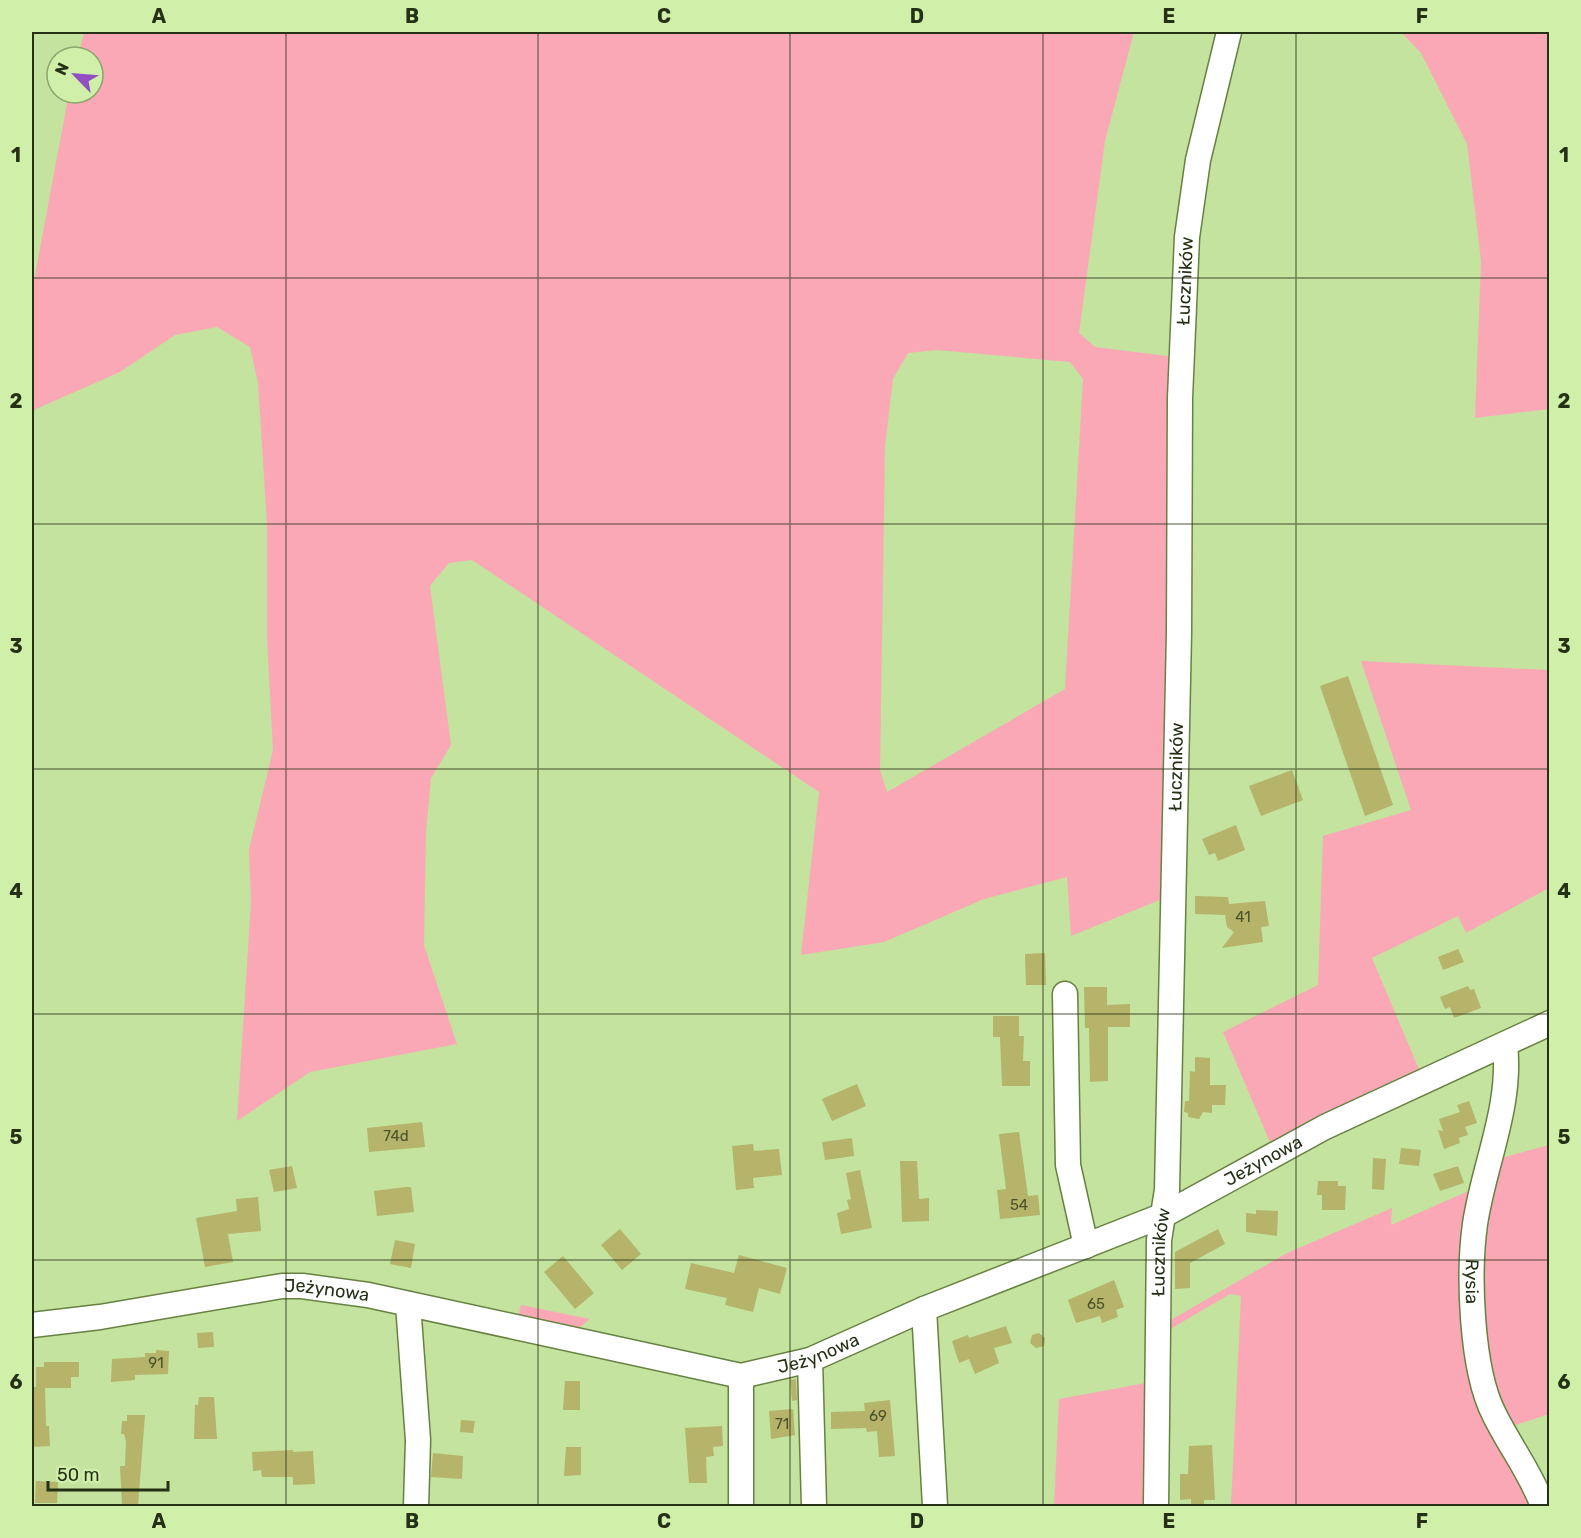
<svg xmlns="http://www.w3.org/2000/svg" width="1581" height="1538" font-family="Rubik,sans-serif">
<rect width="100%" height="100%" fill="#c3e39e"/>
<g fill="#fba8b6" fill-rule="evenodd">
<path d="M 84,32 L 1134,32 L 1105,141 L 1079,333 L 1095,347 L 1175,357 L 1167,897 L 1071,936 L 1067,877 L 984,899 L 884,942 L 801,955 L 819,792 L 472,560 L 449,563 L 430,586 L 451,745 L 431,778 L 426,832 L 424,945 L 457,1044 L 310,1072 L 237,1121 L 251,902 L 249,850 L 273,750 L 267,639 L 267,524 L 258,383 L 250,347 L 217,327 L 175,335 L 120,372 L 36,409 L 32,414 L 32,291 L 69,93 L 93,93 L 93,57 L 78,57 ZM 937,350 L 1070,362 L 1083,379 L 1065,689 L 887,792 L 880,770 L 885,446 L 893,379 L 908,353 Z"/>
<polygon points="1401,32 1549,32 1549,409 1475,418 1481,261 1467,144 1421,53"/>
<polygon points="1361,661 1549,670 1549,888 1466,933 1458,916 1372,958 1421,1074 1272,1147 1223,1032 1318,985 1323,836 1411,810"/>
<polygon points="1549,1145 1549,1414 1506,1428 1496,1410 1478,1286 1494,1160"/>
<polygon points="1480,1186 1470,1312 1538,1506 1231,1506 1241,1296 1230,1294 1162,1334 1162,1325 1287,1253 1392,1208 1391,1225"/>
<polygon points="521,1305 590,1319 579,1328 570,1331 517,1321"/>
<polygon points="1151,1382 1150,1506 1054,1506 1059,1399"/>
</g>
<g fill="#b5b46a">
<polygon points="1348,676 1393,805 1365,816 1320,686"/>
<polygon points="1292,770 1303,800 1261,816 1249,786"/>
<polygon points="1236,825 1245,850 1218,861 1215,853 1209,855 1202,839"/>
<polygon points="1195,896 1228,897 1229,904 1265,901 1269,926 1261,927 1263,942 1222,948 1234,932 1227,927 1225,915 1195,914"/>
<polygon points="1458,949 1464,962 1443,970 1438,957"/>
<polygon points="1045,953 1046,985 1026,985 1025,954"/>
<polygon points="1468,986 1470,990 1474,989 1481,1008 1454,1018 1450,1007 1445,1009 1440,997"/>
<polygon points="1084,987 1107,987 1107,1005 1130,1004 1130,1027 1108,1027 1108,1081 1090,1082 1089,1028 1085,1028"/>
<polygon points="993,1016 1019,1016 1019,1036 1024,1036 1023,1061 1030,1061 1030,1086 1002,1086 1000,1037 993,1037"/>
<polygon points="1195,1057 1210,1058 1210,1085 1226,1085 1225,1105 1212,1105 1212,1113 1203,1112 1199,1119 1188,1117 1188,1113 1184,1112 1185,1101 1189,1101 1190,1071 1195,1072"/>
<polygon points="857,1084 866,1106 832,1121 822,1099"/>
<polygon points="1469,1101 1477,1123 1465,1127 1468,1135 1459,1138 1460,1143 1444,1149 1438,1130 1443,1131 1439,1119 1460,1112 1457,1105"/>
<polygon points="422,1122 425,1147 369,1152 367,1128"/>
<polygon points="1019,1132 1028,1196 1038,1195 1040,1215 1000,1219 997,1190 1006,1189 999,1134"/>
<polygon points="852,1138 854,1156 825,1160 822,1142"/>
<polygon points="753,1144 754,1151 779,1149 782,1175 753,1178 754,1188 736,1190 732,1146"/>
<polygon points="1401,1148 1421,1150 1419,1166 1399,1164"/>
<polygon points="1373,1158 1386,1159 1384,1190 1372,1189"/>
<polygon points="900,1161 917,1161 919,1199 929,1198 929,1221 902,1222"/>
<polygon points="292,1166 297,1188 274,1192 269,1170"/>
<polygon points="1458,1166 1464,1183 1440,1191 1433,1174"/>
<polygon points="860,1170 872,1228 841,1234 837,1213 849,1209 847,1200 851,1199 846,1173"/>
<polygon points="1318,1181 1338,1181 1338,1186 1346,1186 1345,1210 1322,1210 1322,1195 1317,1195"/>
<polygon points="405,1187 411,1187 414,1212 377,1216 374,1191"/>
<polygon points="258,1197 261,1231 228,1234 233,1262 205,1267 196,1218 237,1211 236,1199"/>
<polygon points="1256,1210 1278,1211 1277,1236 1246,1232 1246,1213 1256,1214"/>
<polygon points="620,1229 641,1254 622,1270 601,1245"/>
<polygon points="1218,1229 1225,1244 1190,1263 1190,1288 1175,1289 1175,1252"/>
<polygon points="395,1240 415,1244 411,1268 390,1264"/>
<polygon points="739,1255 787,1268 780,1294 759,1288 753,1312 725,1305 727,1298 685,1289 691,1263 734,1273"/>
<polygon points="563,1256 594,1293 575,1309 544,1272"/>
<polygon points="1114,1280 1124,1307 1116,1310 1118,1317 1102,1323 1100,1316 1076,1323 1068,1300"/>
<polygon points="1006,1326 1012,1343 994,1348 999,1363 975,1374 969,1359 959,1363 952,1341 968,1335 969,1338"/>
<polygon points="213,1332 214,1347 198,1348 197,1333"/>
<polygon points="1039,1333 1045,1338 1044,1346 1036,1348 1030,1343 1032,1335"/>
<polygon points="156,1350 169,1351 168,1374 135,1375 135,1380 111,1382 112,1359 145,1357 145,1353 156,1353"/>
<polygon points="44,1362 79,1362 79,1377 71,1377 71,1388 45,1388 46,1426 49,1426 50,1446 32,1447 32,1387 36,1387 36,1367 44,1367"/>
<polygon points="796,1379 797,1400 792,1401 790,1380"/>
<polygon points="565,1381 580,1381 580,1410 563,1410"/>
<polygon points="199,1397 214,1397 217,1439 194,1439 195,1405 198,1405"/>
<polygon points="890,1400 895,1456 879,1457 877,1431 867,1432 866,1428 831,1429 831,1412 865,1411 864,1403"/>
<polygon points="793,1409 795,1435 771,1439 769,1411"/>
<polygon points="127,1415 145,1415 138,1506 122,1506 120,1466 125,1466 126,1441 124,1434 121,1434 122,1421 127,1421"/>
<polygon points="461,1420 475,1421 473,1433 460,1432"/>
<polygon points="722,1426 723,1446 713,1447 714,1456 706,1457 707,1483 689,1483 685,1428"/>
<polygon points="1212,1445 1215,1500 1204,1500 1204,1506 1191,1505 1191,1499 1180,1500 1180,1474 1188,1474 1189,1446"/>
<polygon points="566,1447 581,1447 581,1475 564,1476"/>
<polygon points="293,1450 293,1452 313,1451 315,1484 293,1485 293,1477 262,1477 261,1470 253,1471 252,1452"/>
<polygon points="433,1453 463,1456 462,1479 431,1477"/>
<polygon points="36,1481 58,1482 57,1503 35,1503"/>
</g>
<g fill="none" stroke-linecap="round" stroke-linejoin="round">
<g stroke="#668241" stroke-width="27">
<g id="minor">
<polyline points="1065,994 1068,1165 1086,1246"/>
<path id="s1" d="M 1505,1045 C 1512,1106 1484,1164 1475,1224 C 1468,1274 1471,1369 1494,1414 C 1509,1445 1531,1473 1543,1506"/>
<polyline points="408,1304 418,1440 416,1506"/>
<polyline points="924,1309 935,1506"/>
<path id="s2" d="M 32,1325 L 100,1317 L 282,1286 L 302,1286 L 368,1295 L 741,1376 L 810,1360 L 924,1309 L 1164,1215 L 1325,1127 L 1550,1023"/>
<polyline points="810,1360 814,1506"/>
<polyline points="741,1506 741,1376"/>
<path id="s3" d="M 1156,1506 L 1159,1240 L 1167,1190 L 1179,633 L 1180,398 L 1187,237 L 1198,160 L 1229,32"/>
</g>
</g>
<use href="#minor" stroke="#fff" stroke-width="24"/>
</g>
<path fill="none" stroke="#253116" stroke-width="1.5" stroke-opacity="0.55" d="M 286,32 L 286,1506M 538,32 L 538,1506M 790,32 L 790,1506M 1043,32 L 1043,1506M 1296,32 L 1296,1506M 32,278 L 1550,278M 32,524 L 1550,524M 32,769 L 1550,769M 32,1014 L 1550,1014M 32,1260 L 1550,1260"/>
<g text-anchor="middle" stroke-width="4.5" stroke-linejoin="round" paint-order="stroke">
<g font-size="15" fill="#49522b">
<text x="1243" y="922">41</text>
<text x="396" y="1141">74d</text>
<text x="1019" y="1210">54</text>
<text x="1096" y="1309">65</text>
<text x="156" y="1368">91</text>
<text x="878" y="1421">69</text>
<text x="782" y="1429">71</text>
</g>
<g font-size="18" fill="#253116" stroke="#d0f0aa">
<text dy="6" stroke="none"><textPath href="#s3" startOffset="1226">Łuczników</textPath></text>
<text dy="6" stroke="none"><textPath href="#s3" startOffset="740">Łuczników</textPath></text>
<text dy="6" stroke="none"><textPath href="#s2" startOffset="1288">Jeżynowa</textPath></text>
<text dy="6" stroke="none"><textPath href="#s3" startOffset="254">Łuczników</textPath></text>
<text dy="6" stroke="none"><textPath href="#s1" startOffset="240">Rysia</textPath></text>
<text dy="6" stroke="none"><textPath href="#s2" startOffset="298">Jeżynowa</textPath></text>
<text dy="6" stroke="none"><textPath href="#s2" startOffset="802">Jeżynowa</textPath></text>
</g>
</g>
<rect width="1581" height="1538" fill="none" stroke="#d0f0aa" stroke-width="66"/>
<g transform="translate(75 75) rotate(295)"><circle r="28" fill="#d0f0aa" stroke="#8ca46f" stroke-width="1.5"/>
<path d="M0-4.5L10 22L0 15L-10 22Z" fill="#924fc3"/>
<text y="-9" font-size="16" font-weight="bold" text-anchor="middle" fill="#253116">N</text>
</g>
<path d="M48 1481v9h120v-9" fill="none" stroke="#253116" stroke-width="3"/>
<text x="57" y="1481" font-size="18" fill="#253116" stroke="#d0f0aa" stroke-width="4.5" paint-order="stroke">50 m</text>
<rect x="33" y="33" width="1515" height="1472" fill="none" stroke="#253116" stroke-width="2"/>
<g font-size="20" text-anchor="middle" font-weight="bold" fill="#253116">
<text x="159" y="23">A</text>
<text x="412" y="23">B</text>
<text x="664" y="23">C</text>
<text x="917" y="23">D</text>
<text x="1169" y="23">E</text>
<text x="1422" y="23">F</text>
<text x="16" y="162">1</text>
<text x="1564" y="162">1</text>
<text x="16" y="408">2</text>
<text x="1564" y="408">2</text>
<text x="16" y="653">3</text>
<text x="1564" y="653">3</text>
<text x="16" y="898">4</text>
<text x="1564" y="898">4</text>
<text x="16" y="1144">5</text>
<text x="1564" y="1144">5</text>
<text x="16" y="1389">6</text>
<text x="1564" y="1389">6</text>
<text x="159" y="1528">A</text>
<text x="412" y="1528">B</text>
<text x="664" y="1528">C</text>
<text x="917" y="1528">D</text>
<text x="1169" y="1528">E</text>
<text x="1422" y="1528">F</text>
</g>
</svg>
